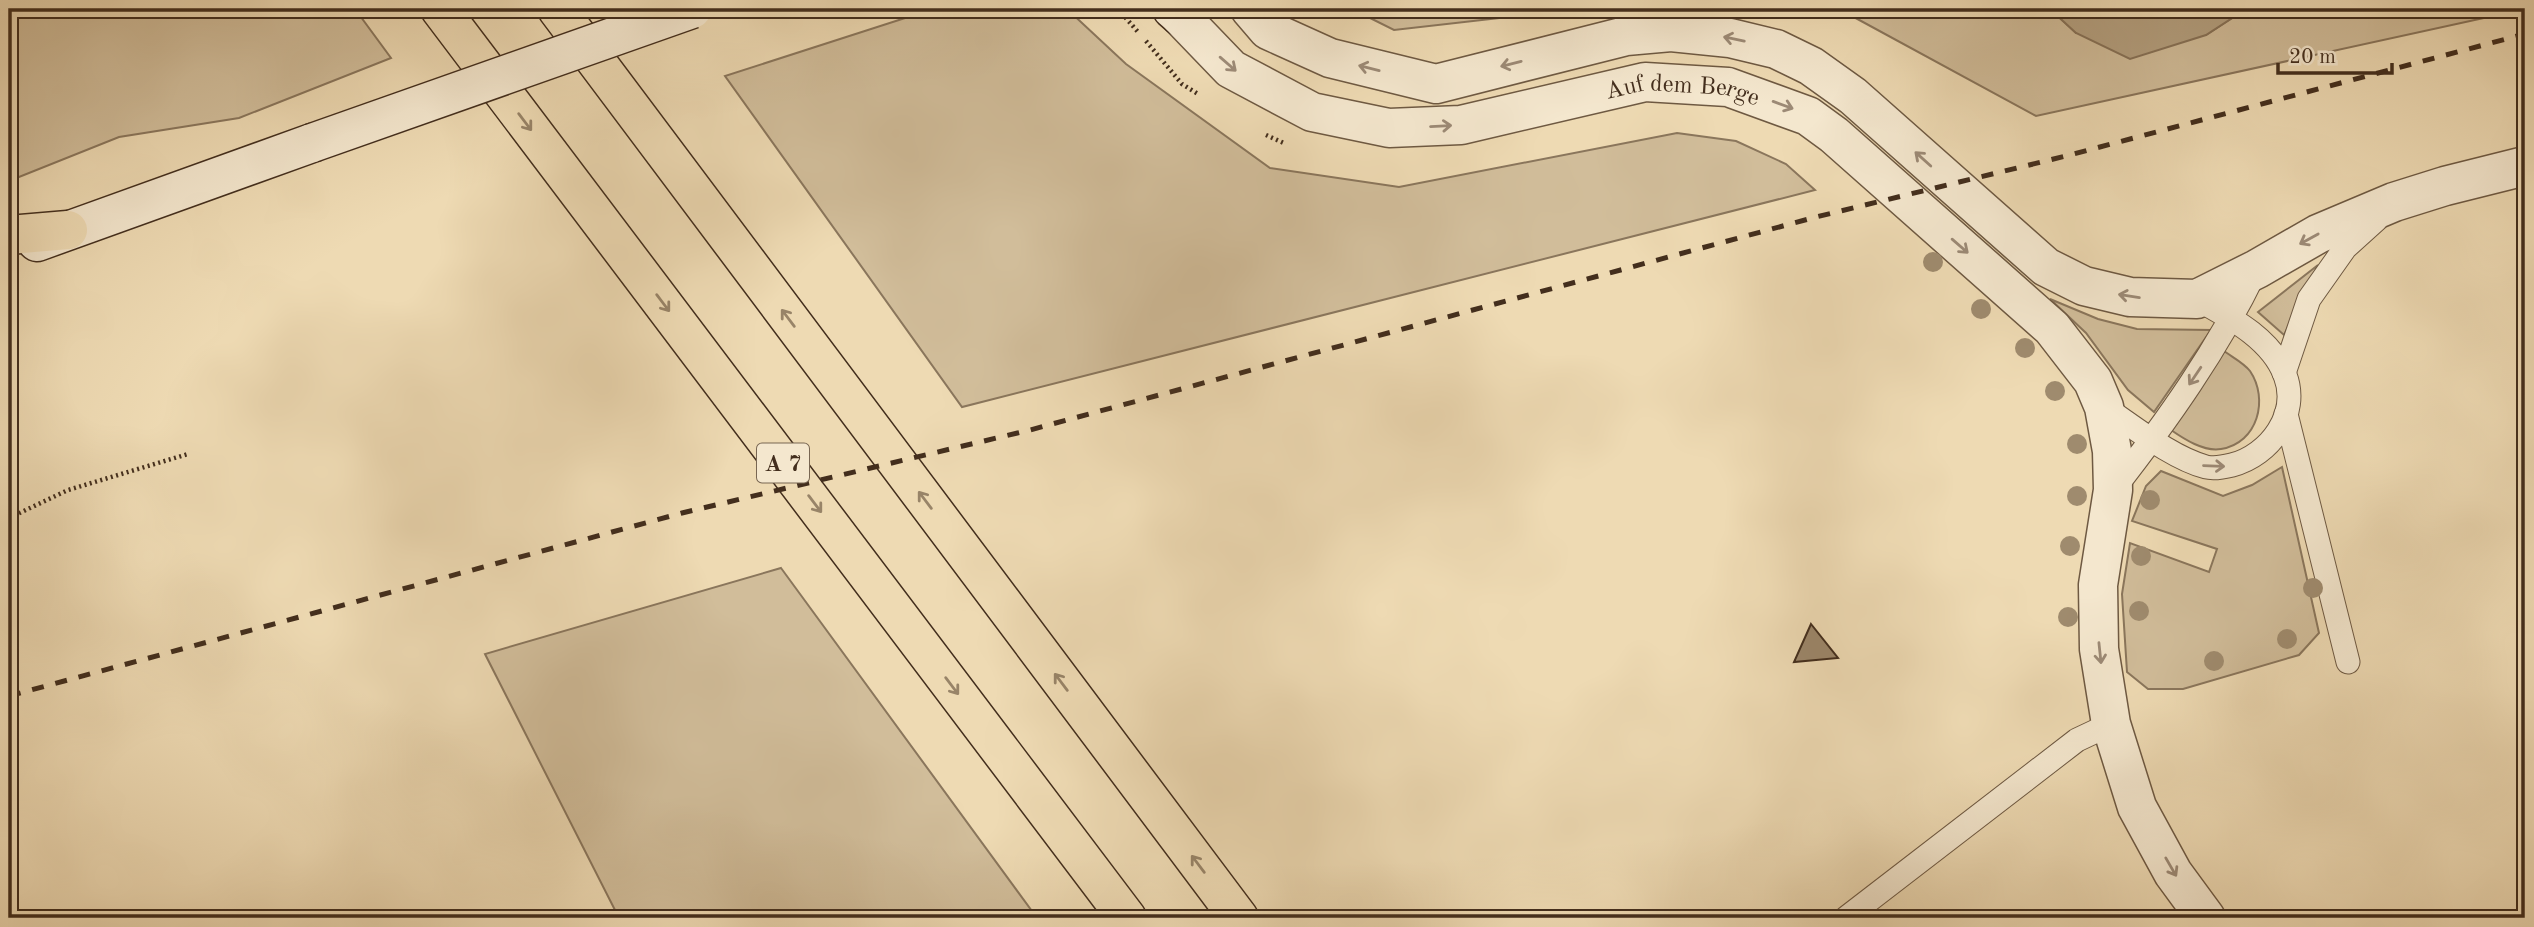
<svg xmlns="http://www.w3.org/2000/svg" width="2534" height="927" font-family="'Old Standard TT',serif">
<rect width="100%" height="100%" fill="#eedab3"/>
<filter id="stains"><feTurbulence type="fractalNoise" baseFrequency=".00286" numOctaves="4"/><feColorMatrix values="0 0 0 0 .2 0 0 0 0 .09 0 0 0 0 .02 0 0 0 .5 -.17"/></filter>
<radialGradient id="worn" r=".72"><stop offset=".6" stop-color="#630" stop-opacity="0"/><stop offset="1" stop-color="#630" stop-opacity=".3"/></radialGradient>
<g fill="#d1bd9a" stroke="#8a765c" stroke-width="2">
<polygon points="9,9 355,9 391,58 239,118 119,137 9,181"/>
<polygon points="933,9 1067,9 1126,64 1270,168 1399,187 1677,133 1736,141 1786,164 1815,190 962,407 725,76"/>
<polygon points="1352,9 1579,9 1394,30"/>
<polygon points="1839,9 2050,9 2076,33 2206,35 2246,9 2525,9 2036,116"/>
<polygon points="2318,265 2284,335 2258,312"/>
<polygon points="2050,299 2098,319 2137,329 2211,330 2154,412 2128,390 2086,333"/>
<path d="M 2224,351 C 2232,357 2244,363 2250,371 C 2269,399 2258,443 2221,449 C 2204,452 2184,439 2171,430 Z"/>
<polygon points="2282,467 2319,633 2299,655 2183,689 2148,689 2127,672 2122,594 2130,543 2209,572 2217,549 2132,521 2146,486 2161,471 2223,496 2252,485"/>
<polygon points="781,568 1037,918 619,918 485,654"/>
</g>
<polygon fill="#b4a080" stroke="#877258" stroke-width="2" points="2050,9 2246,9 2206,35 2130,59 2076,33"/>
<polygon fill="#9c876b" stroke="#432e1d" stroke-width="2" points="1811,624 1838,658 1794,662"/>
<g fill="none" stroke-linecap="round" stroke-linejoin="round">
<g stroke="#6e5942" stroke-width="25">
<g id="lane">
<polyline points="2284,373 2309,299 2345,248 2376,220"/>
<path d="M 2104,407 C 2134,427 2172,458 2206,467 C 2214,469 2224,467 2232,465 C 2270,455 2300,414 2285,375 C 2271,338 2229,317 2197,299"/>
<polyline points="2286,414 2348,662"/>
<path d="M 2113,490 C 2167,421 2218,349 2256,270"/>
<polyline points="1846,918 2077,740 2111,724"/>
</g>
</g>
<g stroke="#6e5942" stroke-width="41">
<g id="street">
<path id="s1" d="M 1178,9 L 1180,16 L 1231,69 L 1312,112 L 1389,128 L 1461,125 L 1645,82 L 1728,87 L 1808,116 L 1834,135 L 2052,328 L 2093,381 L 2104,407 L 2112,451 L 2113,490 L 2098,585 L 2099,649 L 2111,724 L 2137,807 L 2173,873 L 2206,918"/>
<polyline points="1250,9 1268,30 1330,58 1436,84 1626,36 1671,32 1730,38 1776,49 1811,66 1853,96 2046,267 2084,286 2130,297 2197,299 2257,269 2318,234 2394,202 2445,186 2525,166"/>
</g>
</g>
<g stroke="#432e1d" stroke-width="41">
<g id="secondary">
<polyline points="1172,9 1180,16"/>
<polyline points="37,242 312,143"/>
</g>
</g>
<g stroke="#432e1d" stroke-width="41">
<g id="highway">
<polyline points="440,9 1127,918"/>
<polyline points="557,9 1239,918"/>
<polyline points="9,235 68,230"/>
</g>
</g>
<g stroke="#432e1d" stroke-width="4.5" stroke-dasharray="2 3.5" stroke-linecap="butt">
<polyline points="1118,9 1138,32"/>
<polyline points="1146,41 1182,84 1198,94"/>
<polyline points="1266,135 1286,144"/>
<polyline points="9,518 68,490 188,454"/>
<polyline points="2514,918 2525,915"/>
</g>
<use href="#lane" stroke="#f4e7ce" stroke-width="23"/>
<use href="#street" stroke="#f4e7ce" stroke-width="38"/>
<use href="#secondary" stroke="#f4e7ce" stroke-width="38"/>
<use href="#highway" stroke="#eedab3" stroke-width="38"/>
<polyline stroke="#432e1d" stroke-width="5" stroke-dasharray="12 12" stroke-linecap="butt" points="9,696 682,513 1030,430 1816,217 2066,156 2525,34"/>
<g stroke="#432e1d" stroke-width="41" stroke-linecap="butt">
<polyline id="secondary-bridge" points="312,143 692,9"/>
</g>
<use href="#secondary-bridge" stroke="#f4e7ce" stroke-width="38"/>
</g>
<g fill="#9f8b6e">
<circle cx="1933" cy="262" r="10"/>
<circle cx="1981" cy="309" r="10"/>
<circle cx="2025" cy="348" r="10"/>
<circle cx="2055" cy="391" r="10"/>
<circle cx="2077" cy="444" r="10"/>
<circle cx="2077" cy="496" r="10"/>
<circle cx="2150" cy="500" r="10"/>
<circle cx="2070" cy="546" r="10"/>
<circle cx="2141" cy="556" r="10"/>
<circle cx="2313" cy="588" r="10"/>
<circle cx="2139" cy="611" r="10"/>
<circle cx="2068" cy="617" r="10"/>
<circle cx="2287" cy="639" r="10"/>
<circle cx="2214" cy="661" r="10"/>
</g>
<defs><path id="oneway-shaft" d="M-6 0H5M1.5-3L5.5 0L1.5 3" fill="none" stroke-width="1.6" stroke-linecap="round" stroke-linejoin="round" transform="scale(1.75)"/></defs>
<g stroke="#9c8a76">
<use href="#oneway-shaft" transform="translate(1734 39) rotate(-168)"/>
<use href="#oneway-shaft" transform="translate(1228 64) rotate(41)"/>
<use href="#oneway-shaft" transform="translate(1511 64) rotate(166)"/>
<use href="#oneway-shaft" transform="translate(1369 68) rotate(-166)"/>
<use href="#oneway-shaft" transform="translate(1783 105) rotate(20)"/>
<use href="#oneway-shaft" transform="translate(1441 126) rotate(-3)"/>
<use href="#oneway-shaft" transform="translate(1923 159) rotate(-138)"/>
<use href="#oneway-shaft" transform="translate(2309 239) rotate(151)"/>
<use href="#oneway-shaft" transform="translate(1960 246) rotate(41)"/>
<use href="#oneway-shaft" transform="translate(2129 296) rotate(-171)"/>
<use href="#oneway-shaft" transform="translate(2195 376) rotate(124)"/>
<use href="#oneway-shaft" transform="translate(2214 466) rotate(2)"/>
<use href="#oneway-shaft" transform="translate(2100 653) rotate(84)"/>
<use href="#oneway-shaft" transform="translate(2171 867) rotate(60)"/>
</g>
<g stroke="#988468">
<use href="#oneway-shaft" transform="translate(525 122) rotate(53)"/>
<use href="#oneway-shaft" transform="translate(663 303) rotate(53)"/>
<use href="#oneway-shaft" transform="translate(788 318) rotate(-127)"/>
<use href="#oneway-shaft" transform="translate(925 500) rotate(-127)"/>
<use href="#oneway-shaft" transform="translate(815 504) rotate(53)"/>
<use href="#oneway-shaft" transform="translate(1061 682) rotate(-127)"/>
<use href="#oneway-shaft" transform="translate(952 686) rotate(53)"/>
<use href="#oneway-shaft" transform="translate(1198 864) rotate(-127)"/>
</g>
<g text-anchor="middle" stroke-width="5" stroke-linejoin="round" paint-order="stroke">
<rect fill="#f4e7ce" stroke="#786652" stroke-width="2" x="757" y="443.5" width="52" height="39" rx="5"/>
<g font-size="23" font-weight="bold" fill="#432e1d">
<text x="783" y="471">A 7</text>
</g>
<g font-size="24" fill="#432e1d" stroke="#f4e7ce">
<text dy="8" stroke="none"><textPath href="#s1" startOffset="550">Auf dem Berge</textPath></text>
</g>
</g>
<rect width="2534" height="927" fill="none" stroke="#eedab3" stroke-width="35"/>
<rect x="10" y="10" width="2513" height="906" fill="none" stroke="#432e1d" stroke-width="3.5"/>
<rect x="18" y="18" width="2499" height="892" fill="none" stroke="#432e1d" stroke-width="2"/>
<path d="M2278 63v10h114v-10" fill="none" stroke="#432e1d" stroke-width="3.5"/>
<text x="2289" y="63" font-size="21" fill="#432e1d" stroke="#f4e7ce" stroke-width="5" paint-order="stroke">20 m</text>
<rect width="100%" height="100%" filter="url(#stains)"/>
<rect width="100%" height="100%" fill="url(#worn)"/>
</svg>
